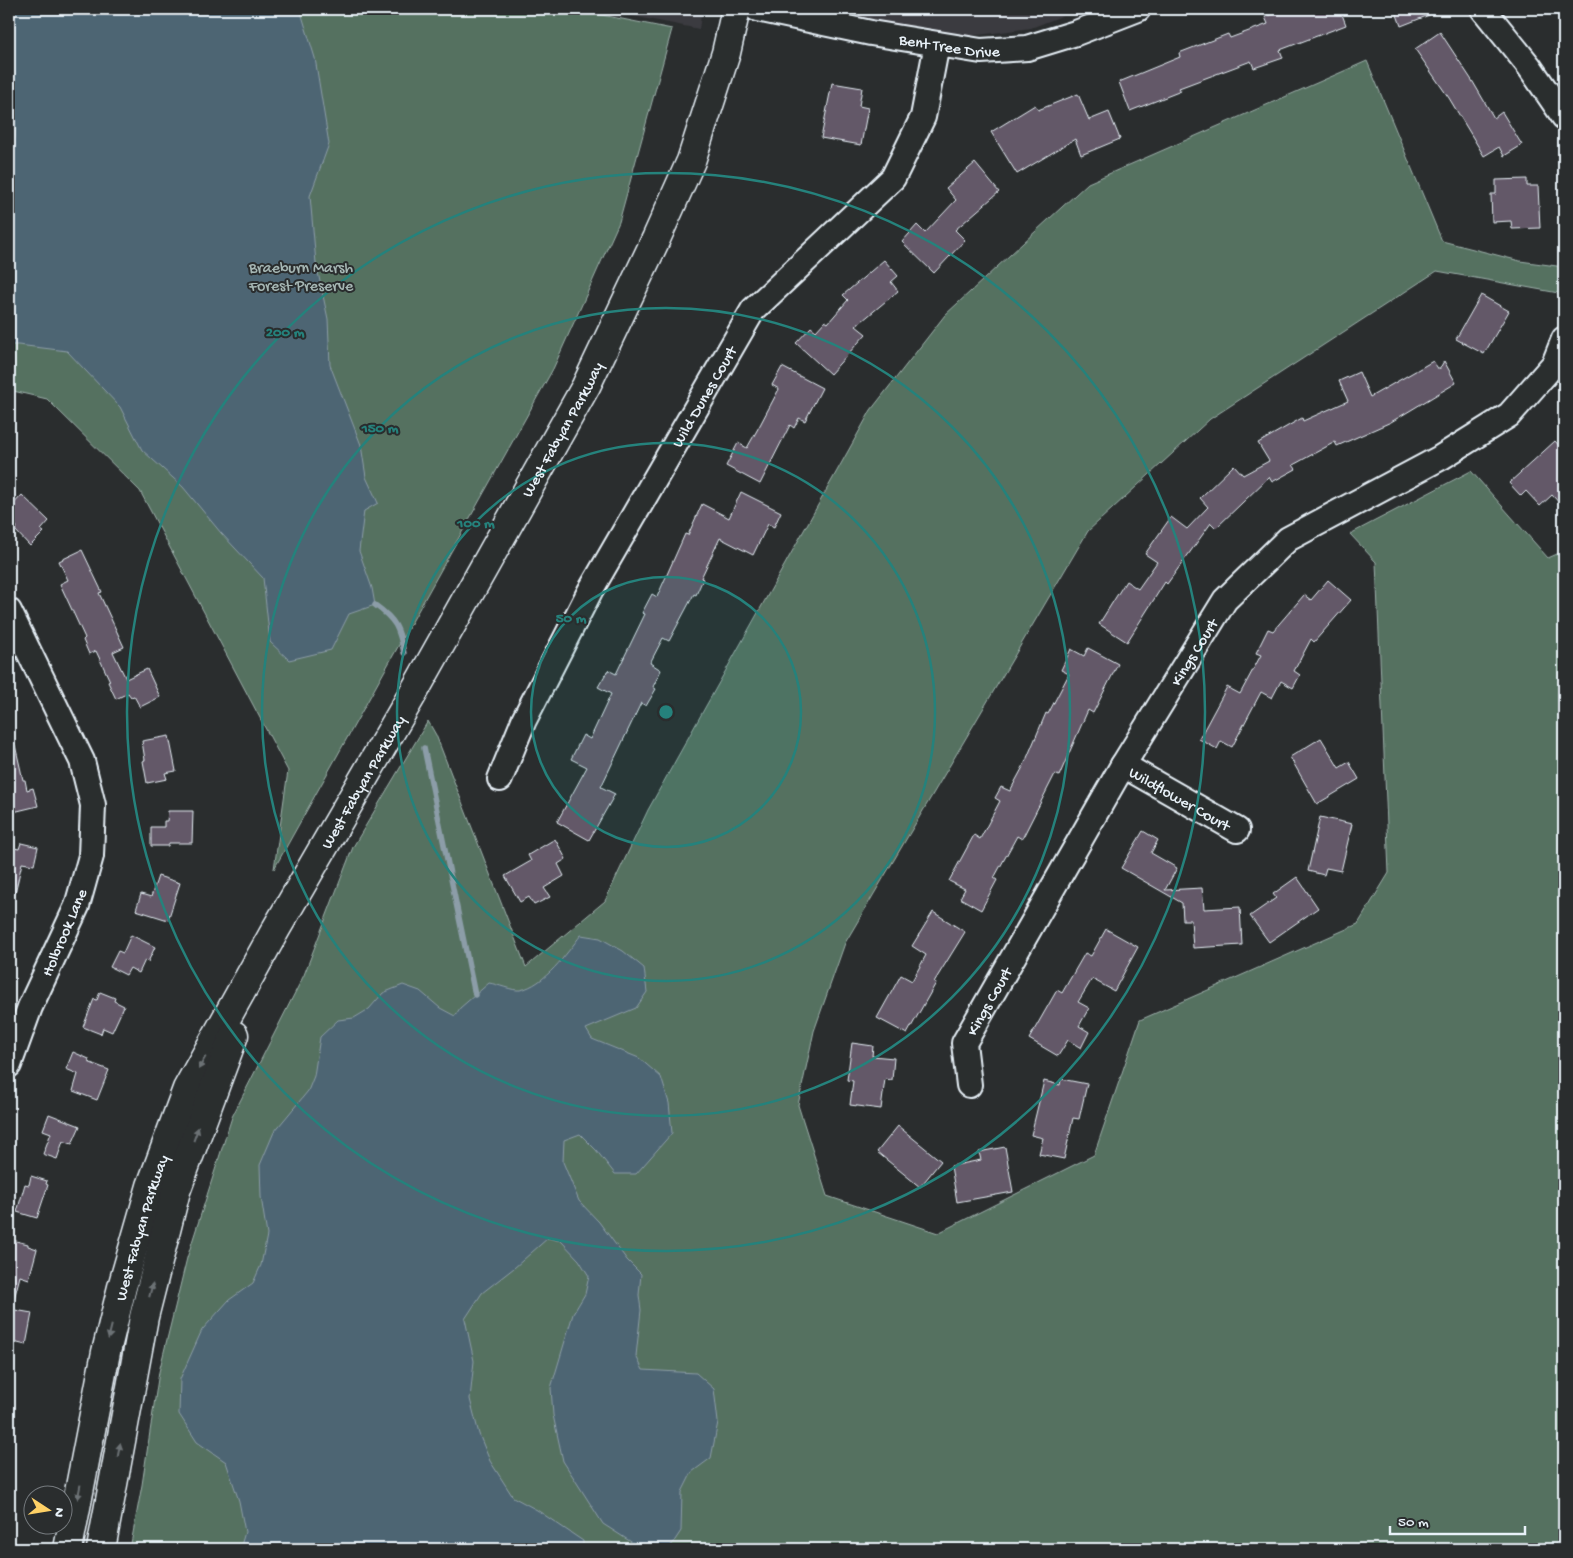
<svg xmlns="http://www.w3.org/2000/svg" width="1573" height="1558" font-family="'Gochi Hand',sans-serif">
<rect width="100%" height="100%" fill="#2a2d2e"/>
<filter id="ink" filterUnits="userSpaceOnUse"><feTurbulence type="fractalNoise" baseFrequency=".02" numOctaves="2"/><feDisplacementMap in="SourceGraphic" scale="10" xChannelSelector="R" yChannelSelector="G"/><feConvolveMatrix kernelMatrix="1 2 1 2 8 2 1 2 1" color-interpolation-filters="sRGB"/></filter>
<g filter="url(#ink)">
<g fill="#3b3a3f">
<polygon points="597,9 702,9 699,29"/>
<polygon points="814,9 1080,9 1031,28 963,37"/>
</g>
<g fill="#557160" stroke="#9eb1ac">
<polygon points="9,9 572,9 672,29 619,222 553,369 274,869 288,771 140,491 47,399 9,390"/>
<polygon points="1367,61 1442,241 1520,261 1564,267 1564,294 1437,271 1210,419 1088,531 845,943 814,1031 798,1105 827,1196 938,1233 1094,1155 1140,1020 1358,924 1389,873 1376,562 1350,534 1471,471 1548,558 1564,551 1564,1549 130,1549 142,1485 159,1372 187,1258 232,1117 304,975 353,847 428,721 436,735 526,967 605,901 648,810 871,410 945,315 1088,183"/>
</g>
<g fill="#4e6573" stroke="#8c9da8">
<polygon points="9,9 300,9 315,58 329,144 310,196 316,263 328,319 330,365 361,445 366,477 378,503 364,511 359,551 372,588 375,605 349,614 331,650 289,660 270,642 263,578 221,533 183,487 142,450 120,407 67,351 18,345 9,345 9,169 15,137 16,97 12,57 9,49"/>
<path d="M 581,935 L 600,938 L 623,951 L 644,968 L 647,992 L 636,1008 L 586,1029 L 592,1039 L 639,1058 L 661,1077 L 669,1103 L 672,1133 L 636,1174 L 615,1174 L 596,1150 L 580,1134 L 564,1140 L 563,1162 L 579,1201 L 599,1222 L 627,1260 L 641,1274 L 639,1295 L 641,1310 L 636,1356 L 643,1370 L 696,1373 L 714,1389 L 718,1422 L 711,1458 L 692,1472 L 682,1492 L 681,1531 L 669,1549 L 645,1549 L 639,1547 L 603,1524 L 563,1461 L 553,1415 L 551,1388 L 573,1314 L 585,1294 L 589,1276 L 579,1260 L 561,1241 L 548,1238 L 514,1268 L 482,1293 L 465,1319 L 474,1361 L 470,1399 L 479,1434 L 490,1461 L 513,1497 L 537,1510 L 583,1541 L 583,1549 L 240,1549 L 245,1532 L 239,1501 L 226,1462 L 197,1442 L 179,1414 L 180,1379 L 202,1330 L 229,1300 L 253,1283 L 261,1265 L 267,1235 L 261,1197 L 260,1165 L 274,1132 L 308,1091 L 314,1076 L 320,1037 L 338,1020 L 354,1018 L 369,1009 L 383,993 L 403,985 L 420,991 L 440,1008 L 455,1016 L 460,1008 L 489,983 C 497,984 513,991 520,990 C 545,985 566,954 581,935 Z"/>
</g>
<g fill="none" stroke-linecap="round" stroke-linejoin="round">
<g stroke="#8c9da8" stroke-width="5.5">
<path d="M 375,605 C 396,620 399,628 404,653"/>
<polyline points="424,748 475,995"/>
</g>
</g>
<g fill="#645968" stroke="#e8f1f8">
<polygon points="1288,9 1340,9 1346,25 1280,50 1283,58 1254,68 1251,61 1179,88 1181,91 1130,111 1119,82 1180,57 1179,53 1228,34 1230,38 1268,24 1265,17"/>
<polygon points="1395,9 1442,9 1442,10 1401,26"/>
<polygon points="1440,32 1473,82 1494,118 1502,112 1522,145 1504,156 1499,147 1484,156 1449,98 1415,49"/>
<polygon points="832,83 862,88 859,106 868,108 861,145 821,138"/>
<polygon points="1078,94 1089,120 1109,112 1120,139 1081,155 1075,139 1017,174 991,132 1035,105 1038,110"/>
<polygon points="975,163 999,192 955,230 965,240 934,273 902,242 917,225 925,233 956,200 946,188"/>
<polygon points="1527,179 1527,186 1538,186 1540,228 1512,229 1511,221 1492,222 1491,194 1496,194 1496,180"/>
<polygon points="884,260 898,276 891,282 898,291 856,326 866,334 830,374 796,343 811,327 816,331 825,321 828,323 848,300 843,295"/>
<polygon points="1481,295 1509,311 1484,354 1456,339"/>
<polygon points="1433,361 1439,370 1444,361 1456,383 1391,422 1337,446 1335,442 1293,465 1296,469 1272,482 1269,477 1216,528 1211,523 1167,584 1165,582 1127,642 1099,624 1126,581 1138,589 1157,562 1145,554 1171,517 1187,529 1208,507 1200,498 1234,465 1243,475 1269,461 1258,443 1302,418 1303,421 1348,401 1339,381 1359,372 1370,397"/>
<polygon points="782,367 822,388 805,421 799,418 794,428 790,425 760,484 726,466 738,443 747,448 760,425 779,389 772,385"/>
<polygon points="1555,441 1564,451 1564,508 1552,495 1540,506 1526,491 1521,496 1509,483"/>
<polygon points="741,492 781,512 774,527 768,524 753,555 720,538 701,578 703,579 696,595 694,594 669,641 663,638 650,663 661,670 653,687 656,689 646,706 641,703 601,787 615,794 589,840 557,822 587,767 571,759 583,735 590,739 611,694 598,687 608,670 616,674 645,614 642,613 652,594 657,597 685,534 688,535 702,504 729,518"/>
<polygon points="22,495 49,521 41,530 44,532 30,546 15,530 17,527 9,519 9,509"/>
<polygon points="82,550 102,592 99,593 124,647 113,652 126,679 147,669 160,697 140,707 134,696 131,697 128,693 116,699 108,682 110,681 96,651 89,654 83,640 85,638 60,584 68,580 59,561"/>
<polygon points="1328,580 1351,600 1314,642 1311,639 1294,671 1300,675 1293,688 1281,681 1272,698 1261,692 1232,747 1221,741 1217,749 1199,739 1227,687 1240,694 1261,655 1256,653 1268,629 1273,631 1304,595 1311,600"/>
<polygon points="1088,648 1118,664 1093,713 1088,710 1059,776 1055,774 1022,839 1017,836 994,878 997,880 981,910 960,898 965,889 949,881 974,835 980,839 1000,801 995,798 1001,787 1010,791 1024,765 1046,713 1048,714 1069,674 1061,670 1071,649 1084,656"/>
<polygon points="169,736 176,771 165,773 167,779 147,783 143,761 145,760 142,741"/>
<polygon points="1321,738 1339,768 1349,762 1359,779 1317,804 1290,757"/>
<polygon points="9,745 15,745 23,780 25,780 27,790 33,788 38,806 9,813"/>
<polygon points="168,811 193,811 192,843 169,843 168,846 151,846 151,827 164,827 164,821 167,821"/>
<polygon points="1320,817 1352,824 1341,871 1326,868 1324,875 1308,871"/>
<polygon points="1143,831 1158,840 1151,853 1177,868 1165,890 1202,888 1204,909 1240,907 1242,945 1193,948 1191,920 1183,920 1182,903 1121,868"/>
<polygon points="555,839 566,859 558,864 564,876 544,888 550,897 534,905 529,897 520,902 505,876 531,861 528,855"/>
<polygon points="21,843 38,847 34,865 22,863 15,893 9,892 9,847 19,849"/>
<polygon points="158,876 180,883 168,920 136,910 141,894 151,897"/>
<polygon points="1297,877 1318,908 1269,942 1250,916 1276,898 1273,894"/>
<polygon points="933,912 965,932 934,982 936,983 907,1034 877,1018 901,975 912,981 926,955 912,946"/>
<polygon points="1106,929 1138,947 1114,991 1092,979 1078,1002 1089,1008 1079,1026 1089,1032 1081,1048 1068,1040 1058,1056 1029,1039 1057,990 1062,993 1085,953 1091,956"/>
<polygon points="131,935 155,947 148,962 145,960 139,973 130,968 126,975 110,967 118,951 123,953"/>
<polygon points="100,992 115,998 114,1001 124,1006 112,1032 103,1028 101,1034 83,1027 94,999 97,1000"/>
<polygon points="852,1043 873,1046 872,1056 894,1058 892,1080 885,1079 881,1109 850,1105 853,1081 847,1080"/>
<polygon points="73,1052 89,1059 88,1062 109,1070 97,1100 73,1091 78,1074 66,1069"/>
<polygon points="1061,1079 1087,1084 1079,1119 1073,1118 1064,1159 1039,1154 1043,1138 1031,1135 1044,1081 1060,1085"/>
<polygon points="49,1114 80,1126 72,1144 63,1141 57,1159 43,1154 51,1133 43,1130"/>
<polygon points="898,1126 941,1161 920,1187 877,1152"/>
<polygon points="1005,1147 1013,1192 957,1202 951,1166 981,1160 979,1152"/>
<polygon points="31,1176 47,1181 46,1184 48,1185 37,1218 17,1212 25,1184 29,1185"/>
<polygon points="12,1240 28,1244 28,1246 37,1249 29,1279 20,1276 13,1303 9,1302 9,1254"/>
<polygon points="9,1309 32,1313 26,1345 9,1341"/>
</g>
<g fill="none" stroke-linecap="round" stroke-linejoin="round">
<g stroke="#e8f1f8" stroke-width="28">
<g id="minor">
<path id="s1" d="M 757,9 L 871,33 L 981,51 L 1027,48 L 1076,33 L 1138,9"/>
<polyline points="1483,9 1529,66 1564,117"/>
<polyline points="9,611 82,761 93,805 91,856 77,906 30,1007 9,1065"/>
<path id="s2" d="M 1123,765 L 1237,830"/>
<path id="s3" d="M 500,779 L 524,720 L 590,591 L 753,310 L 893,178 L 923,117 L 937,44"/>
<path id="s4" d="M 969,1085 L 964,1043 L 1123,765 L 1225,600 L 1288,539 L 1440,458 L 1509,415 L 1554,364 L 1564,339"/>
</g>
</g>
<g stroke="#e8f1f8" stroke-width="31">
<g id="major">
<path id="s5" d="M 68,1549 L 106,1352 L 122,1287 L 151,1186 L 187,1089 L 276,929 L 415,690 L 586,386 L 656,239 L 691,161 L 726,53 L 736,9"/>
<polyline points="101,1549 144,1317 176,1191 234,1035"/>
</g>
</g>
<use href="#minor" stroke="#2a2d2e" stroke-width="24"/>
<use href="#major" stroke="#2a2d2e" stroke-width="28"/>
</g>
<defs><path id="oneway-solid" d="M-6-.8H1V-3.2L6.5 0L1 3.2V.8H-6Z" transform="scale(1.25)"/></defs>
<g fill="#6c7275">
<use href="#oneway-solid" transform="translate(202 1063) rotate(119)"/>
<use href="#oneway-solid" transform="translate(196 1134) rotate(-70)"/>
<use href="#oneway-solid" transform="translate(151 1290) rotate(-76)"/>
<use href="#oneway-solid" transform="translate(110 1332) rotate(104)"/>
<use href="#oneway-solid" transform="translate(119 1450) rotate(-79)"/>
<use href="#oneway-solid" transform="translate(79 1492) rotate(101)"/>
</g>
</g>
<circle cx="666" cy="712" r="135" fill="#25827c" fill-opacity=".12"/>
<g fill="none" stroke="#25827c" stroke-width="2.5">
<circle cx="666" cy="712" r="135"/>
<circle cx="666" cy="712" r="269"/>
<circle cx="666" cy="712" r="404"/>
<circle cx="666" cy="712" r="539"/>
</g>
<g text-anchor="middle" stroke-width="4" stroke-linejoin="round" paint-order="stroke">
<g font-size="16" fill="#e8f1f8" stroke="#2a2d2e">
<text dy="6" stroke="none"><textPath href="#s1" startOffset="196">Bent Tree Drive</textPath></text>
<text dy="6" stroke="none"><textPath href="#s3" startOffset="434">Wild Dunes Court</textPath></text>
<text dy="6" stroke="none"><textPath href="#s5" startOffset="1235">West Fabyan Parkway</textPath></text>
<text dy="6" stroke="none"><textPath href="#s4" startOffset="496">Kings Court</textPath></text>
<text dy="6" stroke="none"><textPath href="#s5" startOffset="830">West Fabyan Parkway</textPath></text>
<text dy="6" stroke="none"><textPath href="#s2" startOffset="66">Wildflower Court</textPath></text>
<text transform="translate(63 932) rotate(-67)" y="6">Holbrook Lane</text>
<text dy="6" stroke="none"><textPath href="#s4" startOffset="91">Kings Court</textPath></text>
<text dy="6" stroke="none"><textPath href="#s5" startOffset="330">West Fabyan Parkway</textPath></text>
</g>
<g font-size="16" fill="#a6b7b4" stroke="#2a2d2e">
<text x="301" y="272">Braeburn Marsh<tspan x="301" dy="18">Forest Preserve</tspan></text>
</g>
</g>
<circle cx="666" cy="712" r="8" fill="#25827c" stroke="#2a2d2e" stroke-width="2.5"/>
<g font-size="15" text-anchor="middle" font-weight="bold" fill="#25827c" stroke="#2a2d2e" stroke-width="4" stroke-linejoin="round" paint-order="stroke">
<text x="285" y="336">200 m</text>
<text x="380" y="432">150 m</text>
<text x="476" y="527">100 m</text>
<text x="571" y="622">50 m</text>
</g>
<rect width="1573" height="1558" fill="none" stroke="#2a2d2e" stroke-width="30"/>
<rect x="15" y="15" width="1543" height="1528" fill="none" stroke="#e8f1f8" stroke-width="2" filter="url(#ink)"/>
<g transform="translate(48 1510) rotate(102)"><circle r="24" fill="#2a2d2e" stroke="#767b7f"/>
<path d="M0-4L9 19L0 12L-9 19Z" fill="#ffd166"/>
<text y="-8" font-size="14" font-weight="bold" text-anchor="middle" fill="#e8f1f8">N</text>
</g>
<path d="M1390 1526v8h135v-8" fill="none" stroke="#e8f1f8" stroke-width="2.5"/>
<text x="1398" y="1526" font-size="15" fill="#e8f1f8" stroke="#2a2d2e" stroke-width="4" paint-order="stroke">50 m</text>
</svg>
